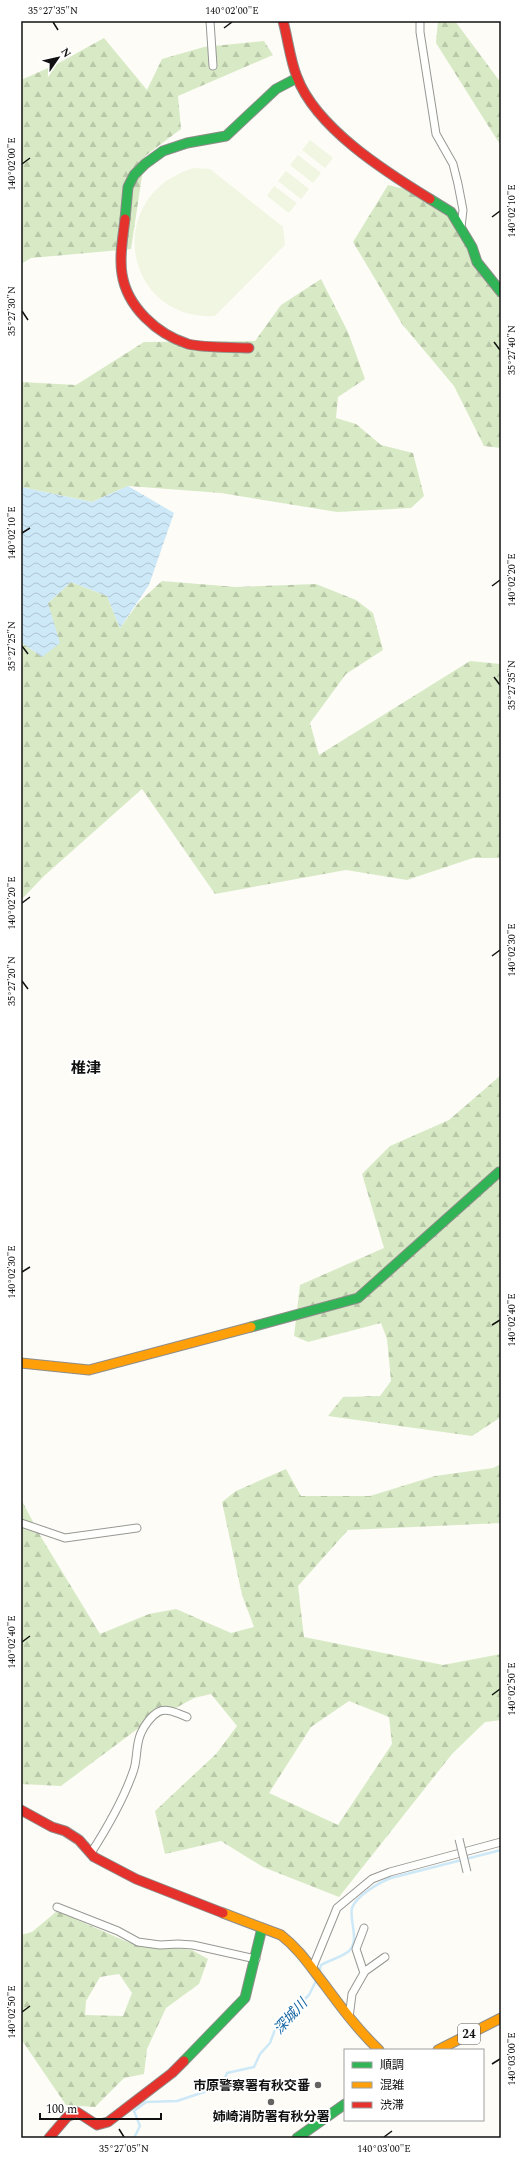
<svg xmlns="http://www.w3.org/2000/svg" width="522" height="2159" font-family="Spectral,'Noto Sans JP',serif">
<defs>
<pattern id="forest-firs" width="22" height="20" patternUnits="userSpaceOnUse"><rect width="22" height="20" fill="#d8eac5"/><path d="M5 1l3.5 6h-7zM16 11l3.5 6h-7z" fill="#b8c8a8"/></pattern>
<pattern id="water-waves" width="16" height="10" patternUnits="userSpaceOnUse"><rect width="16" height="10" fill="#cde8f7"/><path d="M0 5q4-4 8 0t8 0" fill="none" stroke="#afc6d3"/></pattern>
</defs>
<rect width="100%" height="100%" fill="#fdfcf7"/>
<g fill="url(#forest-firs)" fill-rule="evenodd">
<polygon points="438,21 455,21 501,83 501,146 436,43"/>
<polygon points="104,38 147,90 162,59 204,47 264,41 273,55 178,96 181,129 145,156 131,249 31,258 21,264 21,80 57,64"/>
<polygon points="388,185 409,190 450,218 501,296 501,448 484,446 454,386 402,324 353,242"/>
<polygon points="321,279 348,332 365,379 338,397 336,418 356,424 381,445 413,453 424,496 411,508 337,512 221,493 128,486 92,502 21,487 21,382 76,385 144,342 255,341 281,305"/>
<polygon points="162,581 236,587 316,584 356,600 373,613 383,650 346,674 310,723 319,755 470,661 501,664 501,858 473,858 407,880 346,870 215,894 142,789 44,876 21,900 21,642 42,657 48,603 71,582 107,596 120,628 139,602"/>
<polygon points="501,1075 501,1417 472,1436 328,1416 343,1397 380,1396 391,1381 387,1339 381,1323 308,1342 294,1336 300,1285 384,1248 362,1174 390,1146 449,1120"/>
<path d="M 501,1464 L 501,1523 L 348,1530 L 298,1586 L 304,1637 L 443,1665 L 501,1654 L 501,1720 L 485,1722 L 452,1754 L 339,1897 L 263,1867 L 221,1841 L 165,1854 L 155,1811 L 216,1754 L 237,1726 L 211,1694 L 194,1698 L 136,1730 L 61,1786 L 21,1784 L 21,1499 L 41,1537 L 100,1634 L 149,1614 L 176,1609 L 231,1633 L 254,1627 L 242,1595 L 222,1502 L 236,1491 L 286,1469 L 301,1496 L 370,1496 L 435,1476 L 493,1468 ZM 349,1701 L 389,1717 L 392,1744 L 338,1825 L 269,1793 L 311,1727 Z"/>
<path d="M 57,1911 L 130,1943 L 192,1950 L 208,1959 L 199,1984 L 166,2008 L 147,2049 L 144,2074 L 124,2078 L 95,2107 L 66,2105 L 21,2039 L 21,1935 L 32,1932 ZM 119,1974 L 132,1993 L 123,2016 L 85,2015 L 86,2001 L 100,1977 Z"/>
</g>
<g fill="#f0f6e1">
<polygon points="310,140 333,158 325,168 302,150"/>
<polygon points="298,155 321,173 313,183 290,165"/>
<path d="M 194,168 L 210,169 L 283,227 L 285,245 L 215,316 C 123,321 102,195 194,168 Z"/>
<polygon points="286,171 309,189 301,199 278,181"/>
<polygon points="274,186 297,203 289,213 267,196"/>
</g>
<polygon fill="url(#water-waves)" points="128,486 174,513 149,585 120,628 107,596 71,582 48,603 60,643 42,657 21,642 21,487 92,502"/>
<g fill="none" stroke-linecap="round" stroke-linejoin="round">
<g stroke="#cde8f7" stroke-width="2.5">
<path d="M 319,1973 L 321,1965 C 330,1960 342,1957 349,1951 C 360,1941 349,1920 352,1908 C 356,1896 380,1882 391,1878 L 501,1850"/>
<polyline points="134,2138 140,2126 134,2111 146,2102 177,2101 222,2086 227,2073 254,2067 260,2054 270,2043 276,2027 309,1995 317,1979"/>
</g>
<g stroke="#979795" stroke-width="9">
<g id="street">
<polyline points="210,21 213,66"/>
<polyline points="420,21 420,32 436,134 453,164 458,184 463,210 461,227"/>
<polyline points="21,1523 65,1538 137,1528"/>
<path d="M 91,1853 C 107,1828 123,1801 133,1772 C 138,1760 135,1746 141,1733 C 144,1726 151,1716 158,1712 C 167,1707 179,1714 187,1717"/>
<polyline points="57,1907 118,1931 138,1942 160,1945 178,1944 193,1945 256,1959"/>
<polyline points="312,1969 337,1908 372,1879 390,1872 501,1842"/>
<polyline points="364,1972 385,1957"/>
<polyline points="349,2018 352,1994 364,1973 356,1949 364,1928"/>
</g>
</g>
<g stroke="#8e8d8b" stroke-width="11">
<g id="fast">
<polyline points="430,199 451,212 472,247 477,262 501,292"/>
<polyline points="125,219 128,187 134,175 145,164 163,151 187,143 226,136 276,89 297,78"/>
<polyline points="251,1327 358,1298 499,1172"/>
<polyline points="184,2061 245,1998 262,1928"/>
<polyline points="297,2138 345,2104"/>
</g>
</g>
<g stroke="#8e8d8b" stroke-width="11">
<g id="slow">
<polyline points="21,1363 89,1370 251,1327"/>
<path d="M 223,1913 L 281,1935 C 299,1949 310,1966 324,1984 C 341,2007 358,2030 379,2050"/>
<polyline points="438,2050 501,2018"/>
</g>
</g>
<g stroke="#8e8d8b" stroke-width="11">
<g id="jam">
<path d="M 283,21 C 288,39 290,60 297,77 C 316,128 386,172 430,199"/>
<path d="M 125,219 C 123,237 119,256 122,274 C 127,307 157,334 188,344 C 205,348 231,347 249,348"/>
<polyline points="21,1810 52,1827 65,1831 79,1840 94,1857 136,1879 223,1913"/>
<polyline points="49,2138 67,2117 77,2112 97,2125 108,2122 172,2073 184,2061"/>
</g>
</g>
<use href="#street" stroke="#fffffe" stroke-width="7"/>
<use href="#fast" stroke="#30b455" stroke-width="9"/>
<use href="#slow" stroke="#ff9f0a" stroke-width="9"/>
<use href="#jam" stroke="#e5322d" stroke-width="9"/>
<g stroke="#979795" stroke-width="9" stroke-linecap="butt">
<polyline id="street-bridge" points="459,1839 467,1872"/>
</g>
<use href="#street-bridge" stroke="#fffffe" stroke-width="7"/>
</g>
<path fill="none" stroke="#111" stroke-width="1.5" d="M 53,22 L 58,30M 224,28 L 232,22M 22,164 L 30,158M 492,217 L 500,211M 22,311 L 28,320M 494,342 L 500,350M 22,533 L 30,528M 492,586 L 500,580M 22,646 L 28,654M 494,677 L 500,685M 22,903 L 30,897M 492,956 L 500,950M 22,981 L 28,989M 22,1272 L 30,1267M 492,1325 L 500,1320M 22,1642 L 30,1636M 492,1695 L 500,1689M 22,2012 L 30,2006M 492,2064 L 500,2059M 119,2129 L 124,2137M 384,2137 L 392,2131"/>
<g fill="#646362" stroke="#fff" stroke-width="1.5">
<circle cx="318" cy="2085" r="4"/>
<circle cx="271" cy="2102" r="4"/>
</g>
<g text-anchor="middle" stroke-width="4" stroke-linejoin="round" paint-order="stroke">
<rect fill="#fff" stroke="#585858" stroke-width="1" x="458" y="2024" width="22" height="20" rx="3"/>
<g font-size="12" font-weight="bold" fill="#111">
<text x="469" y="2038">24</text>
</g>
<g font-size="13" font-weight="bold" fill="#111" stroke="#fff" text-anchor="end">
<text x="310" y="2090">市原警察署有秋交番</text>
<text x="271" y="2121" text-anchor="middle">姉崎消防署有秋分署</text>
</g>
<g font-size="14" font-style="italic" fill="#1768a6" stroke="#fff">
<text transform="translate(290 2016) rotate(-48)" y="5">深城川</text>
</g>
<g font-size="15" font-weight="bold" fill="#111" stroke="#fff">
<text x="86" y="1073">椎津</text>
</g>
</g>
<rect width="522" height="2159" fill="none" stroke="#ffffff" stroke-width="44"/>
<rect x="344" y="2049" width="140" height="72" fill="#ffffff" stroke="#a0a0a0"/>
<rect x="352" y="2062" width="20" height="6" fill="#30b455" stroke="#a0a0a0"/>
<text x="380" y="2069" font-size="12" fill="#111111">順調</text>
<rect x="352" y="2082" width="20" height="6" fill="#ff9f0a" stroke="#a0a0a0"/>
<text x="380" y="2089" font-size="12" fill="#111111">混雑</text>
<rect x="352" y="2102" width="20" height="6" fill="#e5322d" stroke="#a0a0a0"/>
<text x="380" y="2109" font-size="12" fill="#111111">渋滞</text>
<g transform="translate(58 58) rotate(56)" stroke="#ffffff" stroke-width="3" paint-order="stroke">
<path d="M0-3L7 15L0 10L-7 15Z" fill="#111111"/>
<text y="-6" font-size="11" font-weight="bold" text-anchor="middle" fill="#111111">N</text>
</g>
<path d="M40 2113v6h121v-6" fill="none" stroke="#111111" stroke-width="2"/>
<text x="46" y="2113" font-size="12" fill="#111111" stroke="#ffffff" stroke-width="3" paint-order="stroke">100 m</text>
<rect x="22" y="22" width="478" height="2115" fill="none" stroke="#111" stroke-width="1.5"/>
<g font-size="10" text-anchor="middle" fill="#111">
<text x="53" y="14">35°27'35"N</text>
<text x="232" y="14">140°02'00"E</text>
<text transform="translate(11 164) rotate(-90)" y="4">140°02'00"E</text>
<text transform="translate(511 211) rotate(-90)" y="4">140°02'10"E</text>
<text transform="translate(11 311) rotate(-90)" y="4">35°27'30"N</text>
<text transform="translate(511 350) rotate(-90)" y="4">35°27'40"N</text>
<text transform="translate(11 533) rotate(-90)" y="4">140°02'10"E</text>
<text transform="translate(511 580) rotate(-90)" y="4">140°02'20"E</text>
<text transform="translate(11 646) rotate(-90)" y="4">35°27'25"N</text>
<text transform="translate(511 685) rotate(-90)" y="4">35°27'35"N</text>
<text transform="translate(11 903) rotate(-90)" y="4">140°02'20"E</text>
<text transform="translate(511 950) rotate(-90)" y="4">140°02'30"E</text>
<text transform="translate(11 981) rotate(-90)" y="4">35°27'20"N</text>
<text transform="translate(11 1272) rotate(-90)" y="4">140°02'30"E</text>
<text transform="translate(511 1320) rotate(-90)" y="4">140°02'40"E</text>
<text transform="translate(11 1642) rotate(-90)" y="4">140°02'40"E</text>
<text transform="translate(511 1689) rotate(-90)" y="4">140°02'50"E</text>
<text transform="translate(11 2012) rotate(-90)" y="4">140°02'50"E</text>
<text transform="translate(511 2059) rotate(-90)" y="4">140°03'00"E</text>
<text x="124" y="2152">35°27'05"N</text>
<text x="384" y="2152">140°03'00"E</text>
</g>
</svg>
